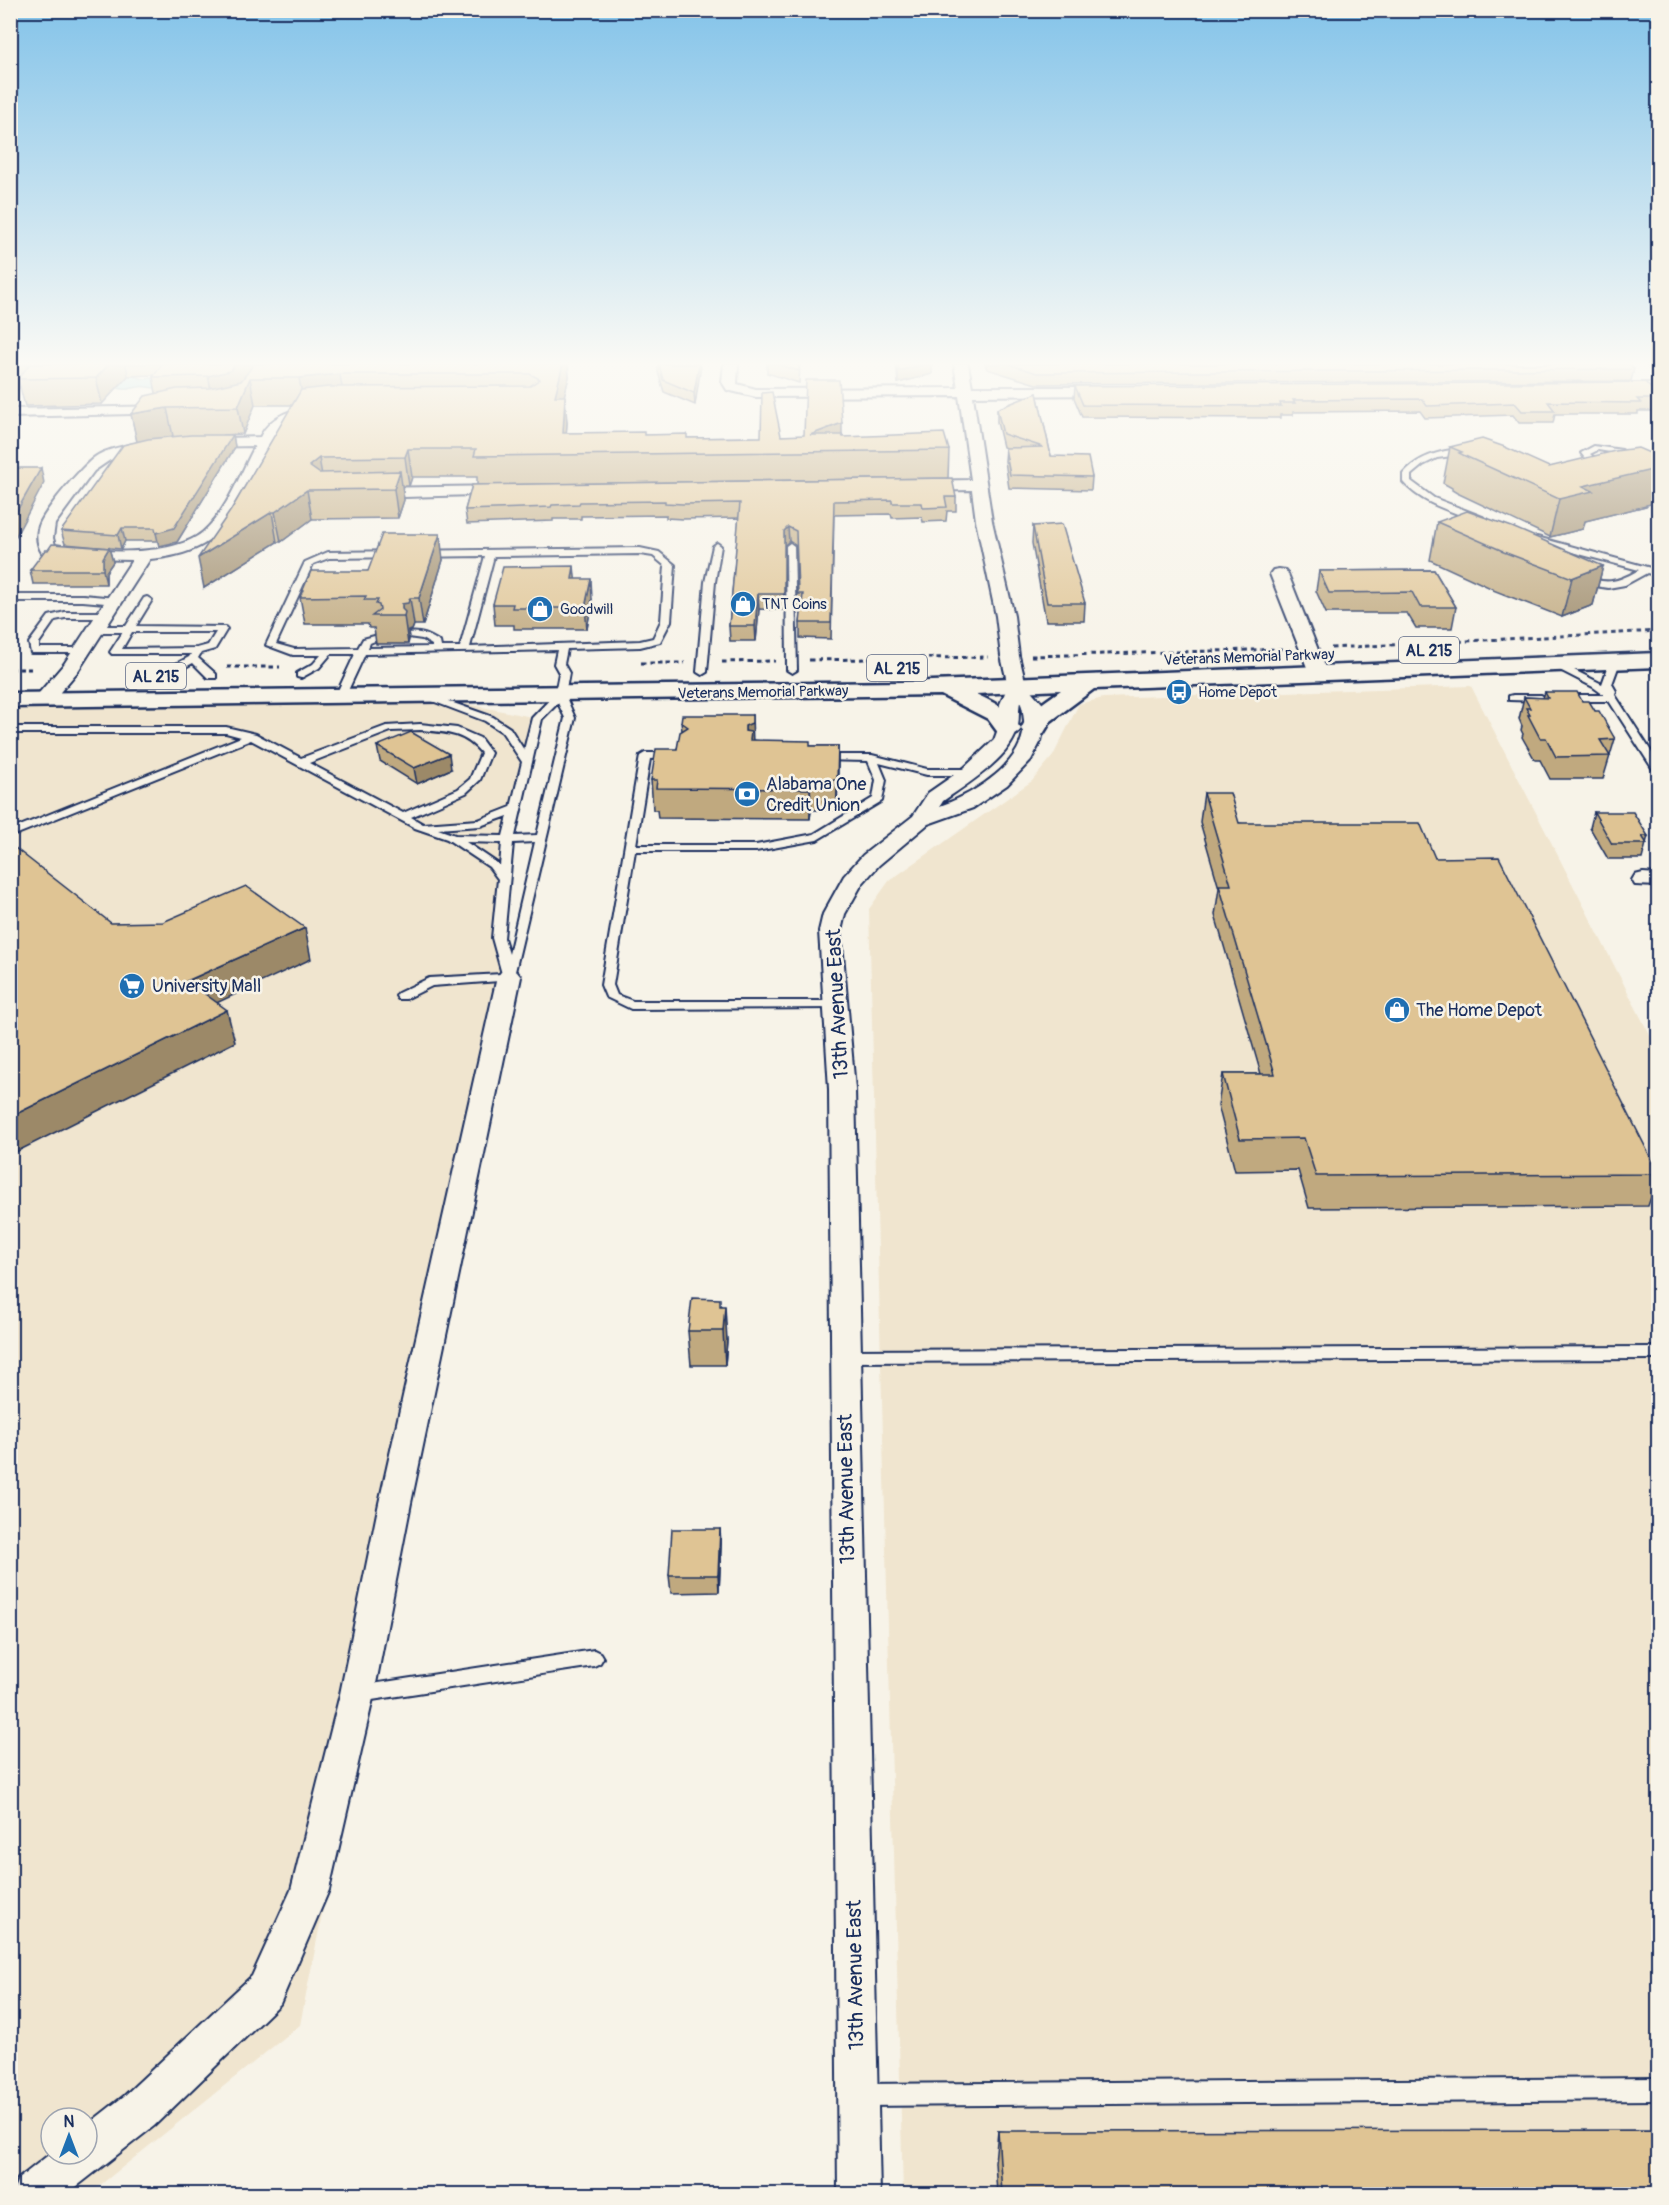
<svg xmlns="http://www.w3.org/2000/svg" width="1669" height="2205" font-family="Pangolin,sans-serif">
<rect width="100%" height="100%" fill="#f7f3e8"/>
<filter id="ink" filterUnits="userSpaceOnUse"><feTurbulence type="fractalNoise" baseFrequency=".0167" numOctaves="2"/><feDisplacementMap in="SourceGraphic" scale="12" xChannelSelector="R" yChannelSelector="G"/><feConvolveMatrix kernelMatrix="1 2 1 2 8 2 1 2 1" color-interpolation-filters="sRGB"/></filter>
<g filter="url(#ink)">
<g fill="#f0e5cf" fill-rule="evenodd">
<polygon points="1471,686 1658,1051 1658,2194 903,2194 869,909 889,881 1032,781 1053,756 1079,704 1103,698"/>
<path d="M 422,695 L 537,718 L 508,840 L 498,938 L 509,977 L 300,2025 L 89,2194 L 11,2194 L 10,700 ZM 51,2118 L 87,2118 L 87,2154 L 51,2154 Z"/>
</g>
<path fill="#8cd9eb" stroke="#5f95b3" stroke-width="1.5" d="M 129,375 L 144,379 L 153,378 L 163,387 C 152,390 147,385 138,387 C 130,388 126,391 118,388 Z"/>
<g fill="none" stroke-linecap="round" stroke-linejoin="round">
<g stroke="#1b2f5e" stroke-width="4">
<g id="service">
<path d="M 1594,446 L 1622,450 L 1633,459 L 1627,465 C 1609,468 1592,469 1581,453 ZM 1598,450 L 1616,453 L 1625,459 C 1614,465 1599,463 1590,454 Z"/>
<path d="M 1451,450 L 1468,450 L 1472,452 L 1468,454 L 1437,458 L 1423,465 L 1411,475 L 1411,481 L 1434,498 L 1483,517 L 1483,521 L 1477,521 C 1451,511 1422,504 1403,482 L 1403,474 C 1416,459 1432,453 1451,450 Z"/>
<path d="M 1537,537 L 1658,570 L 1658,576 L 1647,573 L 1625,585 L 1608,588 L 1588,585 L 1576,579 L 1581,576 C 1607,584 1614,584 1639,570 L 1534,542 L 1534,538 Z"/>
<polygon points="717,543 721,546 715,582 707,672 702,675 697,672 705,582 713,546"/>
<polygon points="790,543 794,546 797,670 792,673 787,670 786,546"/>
<path d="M 640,548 L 659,552 L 675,565 L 671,621 L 660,642 L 640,647 L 567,649 L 564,664 L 569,673 L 565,695 L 575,718 L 513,980 L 432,986 L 406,999 L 398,999 L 396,996 L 398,993 L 429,978 L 502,974 L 492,938 L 498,879 L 489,867 L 447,839 L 415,828 L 251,740 L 10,837 L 10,830 L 241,737 L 226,733 L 10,733 L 10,727 L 226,727 L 256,734 L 301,758 L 386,726 L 420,724 L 457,728 L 480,738 L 491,753 L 480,780 L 466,793 L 411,817 L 423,824 L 478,820 L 511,807 L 522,762 L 502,732 L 485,721 L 419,696 L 420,694 L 428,694 L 493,717 L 510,728 L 524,750 L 532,718 L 555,694 L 559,673 L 554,664 L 557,650 L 365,654 L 345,697 L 344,699 L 336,699 L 335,697 L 355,654 L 331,654 L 319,668 L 301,678 L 297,677 L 297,673 L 313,664 L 321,655 L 293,655 L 266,645 L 305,562 L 328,552 ZM 640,554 L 653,556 L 665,566 L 661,621 L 653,638 L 640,641 L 470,647 L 494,556 ZM 485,556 L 460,647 L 441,647 L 440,642 C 429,635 421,631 408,633 L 408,637 L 422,639 L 432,645 L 432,647 L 368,648 L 370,643 L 382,638 L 382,634 L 363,639 L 358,648 L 294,649 L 276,644 L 313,564 L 329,558 ZM 558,703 L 565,718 L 537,835 L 515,836 L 542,719 ZM 420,730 C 445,732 464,732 481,753 L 470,779 L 458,789 L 403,813 L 309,763 L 391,731 ZM 508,816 L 503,836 L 455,835 L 438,829 L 480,826 ZM 466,842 L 502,843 L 500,866 L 497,863 ZM 535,842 L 509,954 L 504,938 L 513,843 Z"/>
<polygon points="10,595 83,595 116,598 121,601 116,604 83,601 10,601"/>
<path d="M 147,597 L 152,600 L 136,626 L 225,627 L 227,629 L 215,649 L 201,653 L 198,658 L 216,674 L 216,678 L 208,678 L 193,663 L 165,678 L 157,678 L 157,674 L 189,657 L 191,654 L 112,654 L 110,652 L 123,632 L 96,632 L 91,629 L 96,626 L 126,626 L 144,598 ZM 132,632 L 216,632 L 208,645 L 197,648 L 122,649 Z"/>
<polygon points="65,612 106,612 111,615 106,618 65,618 55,620 39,643 39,648 81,648 86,651 84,653 31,653 29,643 49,616"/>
<polygon points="1615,659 1620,662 1612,684 1616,691 1615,695 1658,762 1658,772 1654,771 1609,701 1563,701 1558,698 1563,695 1604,695 1593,687 1552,666 1552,662 1558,662 1602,684 1610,662"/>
<polygon points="1513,695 1541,695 1546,698 1541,701 1509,700 1509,696"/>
<polygon points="674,753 678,754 678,758 650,759 636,845 756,845 814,834 873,798 876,780 868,761 817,760 817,756 821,755 872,755 927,769 971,769 976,772 971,775 927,775 879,763 886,780 882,801 817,840 756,851 635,851 613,985 617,995 633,1001 835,1001 839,1002 841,1005 839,1008 631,1009 606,997 601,985 640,756 645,753"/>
<polygon points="1658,1347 1658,1359 844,1362 838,1360 836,1356 838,1352 844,1350"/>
<polygon points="594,1650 600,1653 603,1658 600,1663 594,1666 359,1702 352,1700 350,1694 352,1688 359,1686"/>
<polygon points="1658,2078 1658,2100 859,2106 851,2103 848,2095 851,2087 859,2084"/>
</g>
</g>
<g stroke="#1b2f5e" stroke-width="4">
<g id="minor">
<path d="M 724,364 L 738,364 L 737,384 L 756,389 L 958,388 L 954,364 L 968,364 L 972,387 L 1109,387 L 1116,391 L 1109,395 L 973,396 L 992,521 L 1014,616 L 1019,656 L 1026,685 L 1042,703 L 1044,727 L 1041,741 L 1031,760 L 1007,785 L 973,808 L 928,824 L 879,865 L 862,884 L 845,914 L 841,931 L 855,1089 L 880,2194 L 838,2194 L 829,1089 L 819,931 L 823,914 L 844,876 L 863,855 L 913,816 L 928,793 L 964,768 L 994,740 L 998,729 L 1000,704 L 1008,686 L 1001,656 L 996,616 L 976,521 L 972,490 L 918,491 L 910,486 L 918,481 L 971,480 L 959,396 L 756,397 L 727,390 L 722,382 ZM 1020,702 C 1023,707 1023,713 1024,720 C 1027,763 974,794 940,806 L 943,801 C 966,785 1010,758 1017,730 C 1020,721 1018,711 1020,702 Z"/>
<polygon points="1647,364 1658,364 1658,373 1653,372"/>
<polygon points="1616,383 1658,383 1658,391 1611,390 1609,387"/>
<polygon points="168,406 173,407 175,410 173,413 10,417 10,409"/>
<path d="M 320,406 L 325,407 L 327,410 L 325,413 C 310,417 295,416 282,427 C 272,435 267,451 261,463 C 233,520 220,553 150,559 L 78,671 L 50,704 L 36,704 L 33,700 L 64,664 L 132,560 L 84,559 L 42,553 C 37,545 36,535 39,526 C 43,512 85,462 98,455 C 112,447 133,445 148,441 L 156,446 L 153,449 L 110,460 L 94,471 L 55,524 L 53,538 L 55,545 C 93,553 172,558 203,532 C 227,511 240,474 255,446 L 200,447 L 195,445 L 192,442 L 195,439 L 260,437 C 272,413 295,408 320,406 Z"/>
<polygon points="504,486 512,491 510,494 369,498 361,493 369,488"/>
<polygon points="1279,569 1285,570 1288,574 1328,675 1326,679 1312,679 1310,675 1270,574 1273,570"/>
<polygon points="1643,873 1658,874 1658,886 1635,885 1632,880 1635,875"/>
<polygon points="509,970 517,972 521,977 411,1503 374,1694 329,1890 280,2004 154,2126 67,2194 12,2194 18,2179 51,2153 87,2154 87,2125 124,2096 252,1976 291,1890 340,1694 379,1503 497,977 501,972"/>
</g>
</g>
<g stroke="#1b2f5e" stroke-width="5">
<path id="primary" d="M 1658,653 L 1658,667 L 1094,689 L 1051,721 L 1043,734 L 1034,737 L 1025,734 L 1021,729 C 1031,709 1043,703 1061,690 L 976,694 C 999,705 1006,708 1021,729 L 1017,734 L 1008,737 L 999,734 L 988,719 L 941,695 L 10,707 L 10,693 L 905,682 Z"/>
</g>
<g stroke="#1b2f5e" stroke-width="3" stroke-dasharray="4.5 4" stroke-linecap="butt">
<polyline points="1331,648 1658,631"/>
<polyline points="1031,656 1285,649"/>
<polyline points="809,660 988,657"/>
<polyline points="722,662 775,661"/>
<polyline points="641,663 685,663"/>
<polyline points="227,667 280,667"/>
<polyline points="10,669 31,669"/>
</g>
<use href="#service" fill="#f7f3e8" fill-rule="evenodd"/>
<use href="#minor" fill="#f7f3e8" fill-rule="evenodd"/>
<use href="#primary" fill="#f7f3e8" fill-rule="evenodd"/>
</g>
<g fill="#c0a97f" stroke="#1b2f5e" stroke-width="1.5">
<polygon points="10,364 568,364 569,377 564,396 567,423 566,433 644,435 687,438 761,437 781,436 842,435 843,437 949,450 948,478 477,485 477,477 412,477 409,486 402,486 404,500 398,518 312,519 281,542 277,542 204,588 231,510 293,405 255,405 243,434 222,435 233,435 235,447 177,542 159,546 158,541 125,541 121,549 65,544 61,531 137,441 131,414 156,393 153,377 154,375 128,376 102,404 25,406 20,387"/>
<polygon points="658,364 700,364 695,405 664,392 658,372"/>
<polygon points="767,364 800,364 799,383 767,373"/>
<polygon points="896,364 932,364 932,374 898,383"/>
<polygon points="985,364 1629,364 1634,369 1631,381 1036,384 987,369"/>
<polygon points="1075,386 1659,397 1659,408 1658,411 1638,411 1638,414 1555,414 1553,423 1519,423 1513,415 1425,418 1420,411 1293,412 1293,415 1280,415 1280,418 1082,417 1074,398"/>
<polygon points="1037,393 1051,456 1092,477 1091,490 1009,488 1005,461 1006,448 1003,447 997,422 997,409"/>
<polygon points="1450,447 1549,467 1659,457 1659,500 1651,502 1651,504 1646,505 1646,506 1585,521 1583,529 1550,537 1457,493 1452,490 1452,488 1443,483"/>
<polygon points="472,485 956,497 956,511 947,511 946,521 923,522 922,517 892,518 891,514 834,515 831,639 800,638 800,623 802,610 798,610 796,546 789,541 784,546 784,610 759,609 756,641 730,641 729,626 739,518 683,519 666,518 666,515 581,516 581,519 553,519 553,521 467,524 465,510"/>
<polygon points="1437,522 1603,566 1593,605 1562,617 1493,590 1493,589 1430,560"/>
<polygon points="1033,526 1085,603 1084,621 1046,621 1032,543"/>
<polygon points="109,548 113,562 106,572 106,584 33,584 30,570"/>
<polygon points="443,560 423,625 414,625 412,630 408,631 409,639 408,644 376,644 374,628 369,628 368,624 305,624 300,597 368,571"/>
<polygon points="1434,570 1456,607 1452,628 1416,628 1407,613 1326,613 1316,591 1319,571"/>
<polygon points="575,579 592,599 587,629 514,629 514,625 495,625 493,604"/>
<polygon points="1545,692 1582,701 1595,711 1615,739 1603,779 1550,779 1540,760 1535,760 1522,737 1523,734 1521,730 1522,726 1519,719 1524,697 1543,698"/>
<polygon points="681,722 753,740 810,746 838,746 837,810 811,810 810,819 658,818 657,810 653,810 651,780 677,749 682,731"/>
<polygon points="377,746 451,769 417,784 380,761"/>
<polygon points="1204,793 1239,823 1435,858 1659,1173 1648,1206 1309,1208 1298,1170 1235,1171 1218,1105 1223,1074 1261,1074 1215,915 1219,888 1200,822"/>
<polygon points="1594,812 1648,836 1642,859 1608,859 1590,828"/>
<polygon points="721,1306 727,1340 725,1365 691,1365 688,1331"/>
<polygon points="720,1529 721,1547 719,1592 671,1593 669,1575"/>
<polygon points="998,2131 1659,2194 997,2194 995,2162"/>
</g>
<g fill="#9c8968" stroke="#1b2f5e" stroke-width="1.5">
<polygon points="10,364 40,364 18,379 20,387 10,397"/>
<polygon points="109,364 126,364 128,376 102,404 96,378"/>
<polygon points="235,364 257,364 235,398 214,403 208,376"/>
<polygon points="563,364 568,364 569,377 557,424 555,396"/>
<polygon points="699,364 700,364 701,366 695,405 694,393"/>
<polygon points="924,364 932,364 932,374 898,383 898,371"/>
<polygon points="340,374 344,401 304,405 299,378"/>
<polygon points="250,378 255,405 243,434 238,407"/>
<polygon points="565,396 567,423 565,455 563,433"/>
<polygon points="167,408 173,436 137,442 131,414"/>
<polygon points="842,423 842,451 810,435"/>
<polygon points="233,435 235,447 177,542 159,546 156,533"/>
<polygon points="408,449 412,477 409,486 405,457"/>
<polygon points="319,458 324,487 309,466"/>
<polygon points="1659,466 1659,500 1651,502 1651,504 1646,505 1646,506 1585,521 1583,529 1550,537 1559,499 1583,486"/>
<polygon points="41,468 44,483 10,547 10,523"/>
<polygon points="400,471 404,500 398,518 394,489"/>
<polygon points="307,490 312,519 281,542 275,512"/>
<polygon points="272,512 277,542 204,588 198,558"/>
<polygon points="788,527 789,541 784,546 784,610 784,531"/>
<polygon points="122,528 125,541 121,549 118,535"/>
<polygon points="440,534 443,560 423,625 419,598"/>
<polygon points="109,548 113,562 106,572 106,584 103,570 103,558"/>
<polygon points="574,566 576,586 572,579"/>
<polygon points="1603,566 1593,605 1562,617 1572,578"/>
<polygon points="591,579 592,599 587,629 585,608"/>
<polygon points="758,594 759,609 756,641 755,626"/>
<polygon points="410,598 414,625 412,630 408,631 409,639 408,644 404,616 402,609 402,604"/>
<polygon points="752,715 753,744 746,755 745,726"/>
<polygon points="838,746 838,776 837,810 837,780"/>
<polygon points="449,754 451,769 417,784 414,768"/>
<polygon points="810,780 811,810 810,819"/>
<polygon points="305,928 311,959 195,1013 187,981"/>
<polygon points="227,1010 235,1042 10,1155 10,1117"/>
<polygon points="725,1306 727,1340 725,1365 723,1331"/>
<polygon points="720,1529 721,1547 719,1592 718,1575"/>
</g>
<g fill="#dfc494" stroke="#1b2f5e" stroke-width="1.5">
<polygon points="30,364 109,364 96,378 18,379"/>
<polygon points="162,364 235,364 230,371 208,376 153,377"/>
<polygon points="254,364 563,364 555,396 565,396 563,433 644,432 644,435 687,434 687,438 761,437 762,393 772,392 781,436 804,435 806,380 839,380 842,423 810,435 842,435 843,437 944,433 949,450 474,456 476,449 408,449 405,457 319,458 309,466 319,473 400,471 394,489 307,490 275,512 272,512 198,558 231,510 301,390 328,387 530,386 540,379 530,374 340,374 299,378 250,378 238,407 167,408 131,414 145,396 177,389 209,388 241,381"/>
<polygon points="659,364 699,364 694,393 663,380"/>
<polygon points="776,364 799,364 799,371"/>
<polygon points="898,364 924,364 898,371"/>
<polygon points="1008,364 1629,364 1634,369 1037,373"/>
<polygon points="1645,382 1659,397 1659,399 1637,399 1641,403 1548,402 1555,411 1522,411 1515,403 1427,406 1422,399 1293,400 1295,403 1280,403 1281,406 1083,405 1075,386"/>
<polygon points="1037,393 1051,456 1088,457 1092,477 1010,475 1005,448 1043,447 1003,434 997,409"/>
<polygon points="191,435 233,435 174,528 156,533 155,528 122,528 118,535 61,531 123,445 148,439"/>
<polygon points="1482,439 1505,447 1549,467 1615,451 1638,448 1659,457 1659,467 1654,468 1656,469 1583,486 1593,491 1559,499 1465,456 1459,453 1462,452 1450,447"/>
<polygon points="10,468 41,468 10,523"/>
<polygon points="952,478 956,497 945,497 947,507 923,508 922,503 892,503 892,500 834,501 831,623 800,623 803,594 798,594 796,531 788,527 784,531 784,594 758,594 755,626 729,626 740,503 683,504 665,503 665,501 580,502 579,504 552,505 551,507 465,510 472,485"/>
<polygon points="1467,511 1512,527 1603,566 1572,578 1501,551 1503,551 1437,522"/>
<polygon points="1062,524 1085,603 1047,603 1033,526"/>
<polygon points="382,534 440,534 419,598 410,598 408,603 402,604 402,609 405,612 404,616 372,616 380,610 379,605 376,604 378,600 364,600 366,596 300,597 311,571 368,571"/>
<polygon points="52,544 109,548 103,558 103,570 30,570 45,550 48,550"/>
<polygon points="574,566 572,579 591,579 585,608 512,608 513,604 493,604 503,567"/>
<polygon points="1434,570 1456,607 1420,607 1412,592 1329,593 1319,571"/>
<polygon points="1545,692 1577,692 1582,701 1589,701 1595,711 1599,711 1615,739 1600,740 1610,756 1556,757 1546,738 1540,738 1528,715 1530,715 1526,708 1530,708 1524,697 1548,698"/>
<polygon points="682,715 752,715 752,723 745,726 745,731 751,732 750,740 810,741 810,746 838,746 837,780 810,780 810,789 656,788 657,780 651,780 656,749 677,749 680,732 688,727 681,722"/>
<polygon points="411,732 449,754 414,768 377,746"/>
<polygon points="1204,793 1230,793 1239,823 1420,823 1435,858 1499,857 1659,1174 1316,1176 1304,1138 1240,1139 1223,1074 1275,1074 1219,885 1231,885"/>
<polygon points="1594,812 1633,812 1648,836 1642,836 1647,844 1612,844"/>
<polygon points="10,844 111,923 163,922 246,886 305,928 187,981 227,1010 10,1117"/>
<polygon points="692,1298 720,1299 720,1306 725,1306 723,1331 688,1331"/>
<polygon points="672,1529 720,1529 718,1575 669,1575"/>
<polygon points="1659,2130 1659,2194 1002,2194 998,2131"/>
</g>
</g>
<linearGradient id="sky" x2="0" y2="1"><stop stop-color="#83c3e9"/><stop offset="0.54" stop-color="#fbfaf5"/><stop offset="1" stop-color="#fbfaf5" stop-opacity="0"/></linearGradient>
<rect width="1669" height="673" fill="url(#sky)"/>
<defs>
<g id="shop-disc" transform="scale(1.35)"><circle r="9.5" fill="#1f6fb2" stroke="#f7f3e8"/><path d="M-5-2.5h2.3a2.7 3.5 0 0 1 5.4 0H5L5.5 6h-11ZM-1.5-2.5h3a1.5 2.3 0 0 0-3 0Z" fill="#fff"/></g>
<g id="bus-disc" transform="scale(1.35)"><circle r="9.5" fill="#1f6fb2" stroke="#f7f3e8"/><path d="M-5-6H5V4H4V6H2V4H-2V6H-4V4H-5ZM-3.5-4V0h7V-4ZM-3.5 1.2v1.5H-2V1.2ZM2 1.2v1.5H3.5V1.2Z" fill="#fff"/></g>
<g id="bank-disc" transform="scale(1.35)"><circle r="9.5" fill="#1f6fb2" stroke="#f7f3e8"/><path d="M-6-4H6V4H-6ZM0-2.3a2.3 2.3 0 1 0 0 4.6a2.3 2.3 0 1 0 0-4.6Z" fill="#fff"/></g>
<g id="supermarket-disc" transform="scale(1.35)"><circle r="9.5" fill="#1f6fb2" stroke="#f7f3e8"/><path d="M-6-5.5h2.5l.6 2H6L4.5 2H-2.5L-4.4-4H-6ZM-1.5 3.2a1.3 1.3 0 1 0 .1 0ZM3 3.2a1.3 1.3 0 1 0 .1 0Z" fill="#fff"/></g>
</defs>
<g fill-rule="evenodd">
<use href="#shop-disc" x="743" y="604"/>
<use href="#shop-disc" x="540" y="609"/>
<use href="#bus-disc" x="1179" y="692"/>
<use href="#bank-disc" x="747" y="794"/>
<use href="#supermarket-disc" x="132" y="986"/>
<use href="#shop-disc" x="1397" y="1010"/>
</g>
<g text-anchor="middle" stroke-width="5" stroke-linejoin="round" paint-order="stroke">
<g font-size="15" fill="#1b2f5e" stroke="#f7f3e8" text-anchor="start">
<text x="762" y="609">TNT Coins</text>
<text x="560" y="614">Goodwill</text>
<text x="1198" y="697">Home Depot</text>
</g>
<g font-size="15" fill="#1b2f5e" stroke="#f7f3e8">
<text transform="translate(1249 657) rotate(-2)" y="5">Veterans Memorial Parkway</text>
<text transform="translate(763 692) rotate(-1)" y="5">Veterans Memorial Parkway</text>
</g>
<g fill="#f7f3e8" stroke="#5d6a87" stroke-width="1.5">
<rect x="1399" y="637" width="60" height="26" rx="4.5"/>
<rect x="867" y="655" width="60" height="26" rx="4.5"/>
<rect x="126" y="663" width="60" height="26" rx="4.5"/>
</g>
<g font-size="16" font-weight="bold" fill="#1b2f5e">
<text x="1429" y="656">AL 215</text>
<text x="897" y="674">AL 215</text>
<text x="156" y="682">AL 215</text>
</g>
<g font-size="18" fill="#1b2f5e" stroke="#f7f3e8" text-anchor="start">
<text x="766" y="790">Alabama One<tspan x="766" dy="21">Credit Union</tspan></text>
<text x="152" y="992">University Mall</text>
<text x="1416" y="1016">The Home Depot</text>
</g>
<g font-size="21" fill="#1b2f5e" stroke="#f7f3e8">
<text transform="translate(837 1004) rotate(-93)" y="7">13th Avenue East</text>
<text transform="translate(846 1489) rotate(-91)" y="7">13th Avenue East</text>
<text transform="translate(855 1975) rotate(-91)" y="7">13th Avenue East</text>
</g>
</g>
<rect width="1669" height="2205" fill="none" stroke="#f7f3e8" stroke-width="36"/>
<rect x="18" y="18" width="1633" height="2169" fill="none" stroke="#1b2f5e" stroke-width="2" filter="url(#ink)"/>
<g transform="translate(69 2136)"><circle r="28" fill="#f7f3e8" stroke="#9fa5b1" stroke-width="1.5"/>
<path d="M0-4.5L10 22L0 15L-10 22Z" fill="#1f6fb2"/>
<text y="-9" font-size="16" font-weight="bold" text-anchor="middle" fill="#1b2f5e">N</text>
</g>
</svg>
